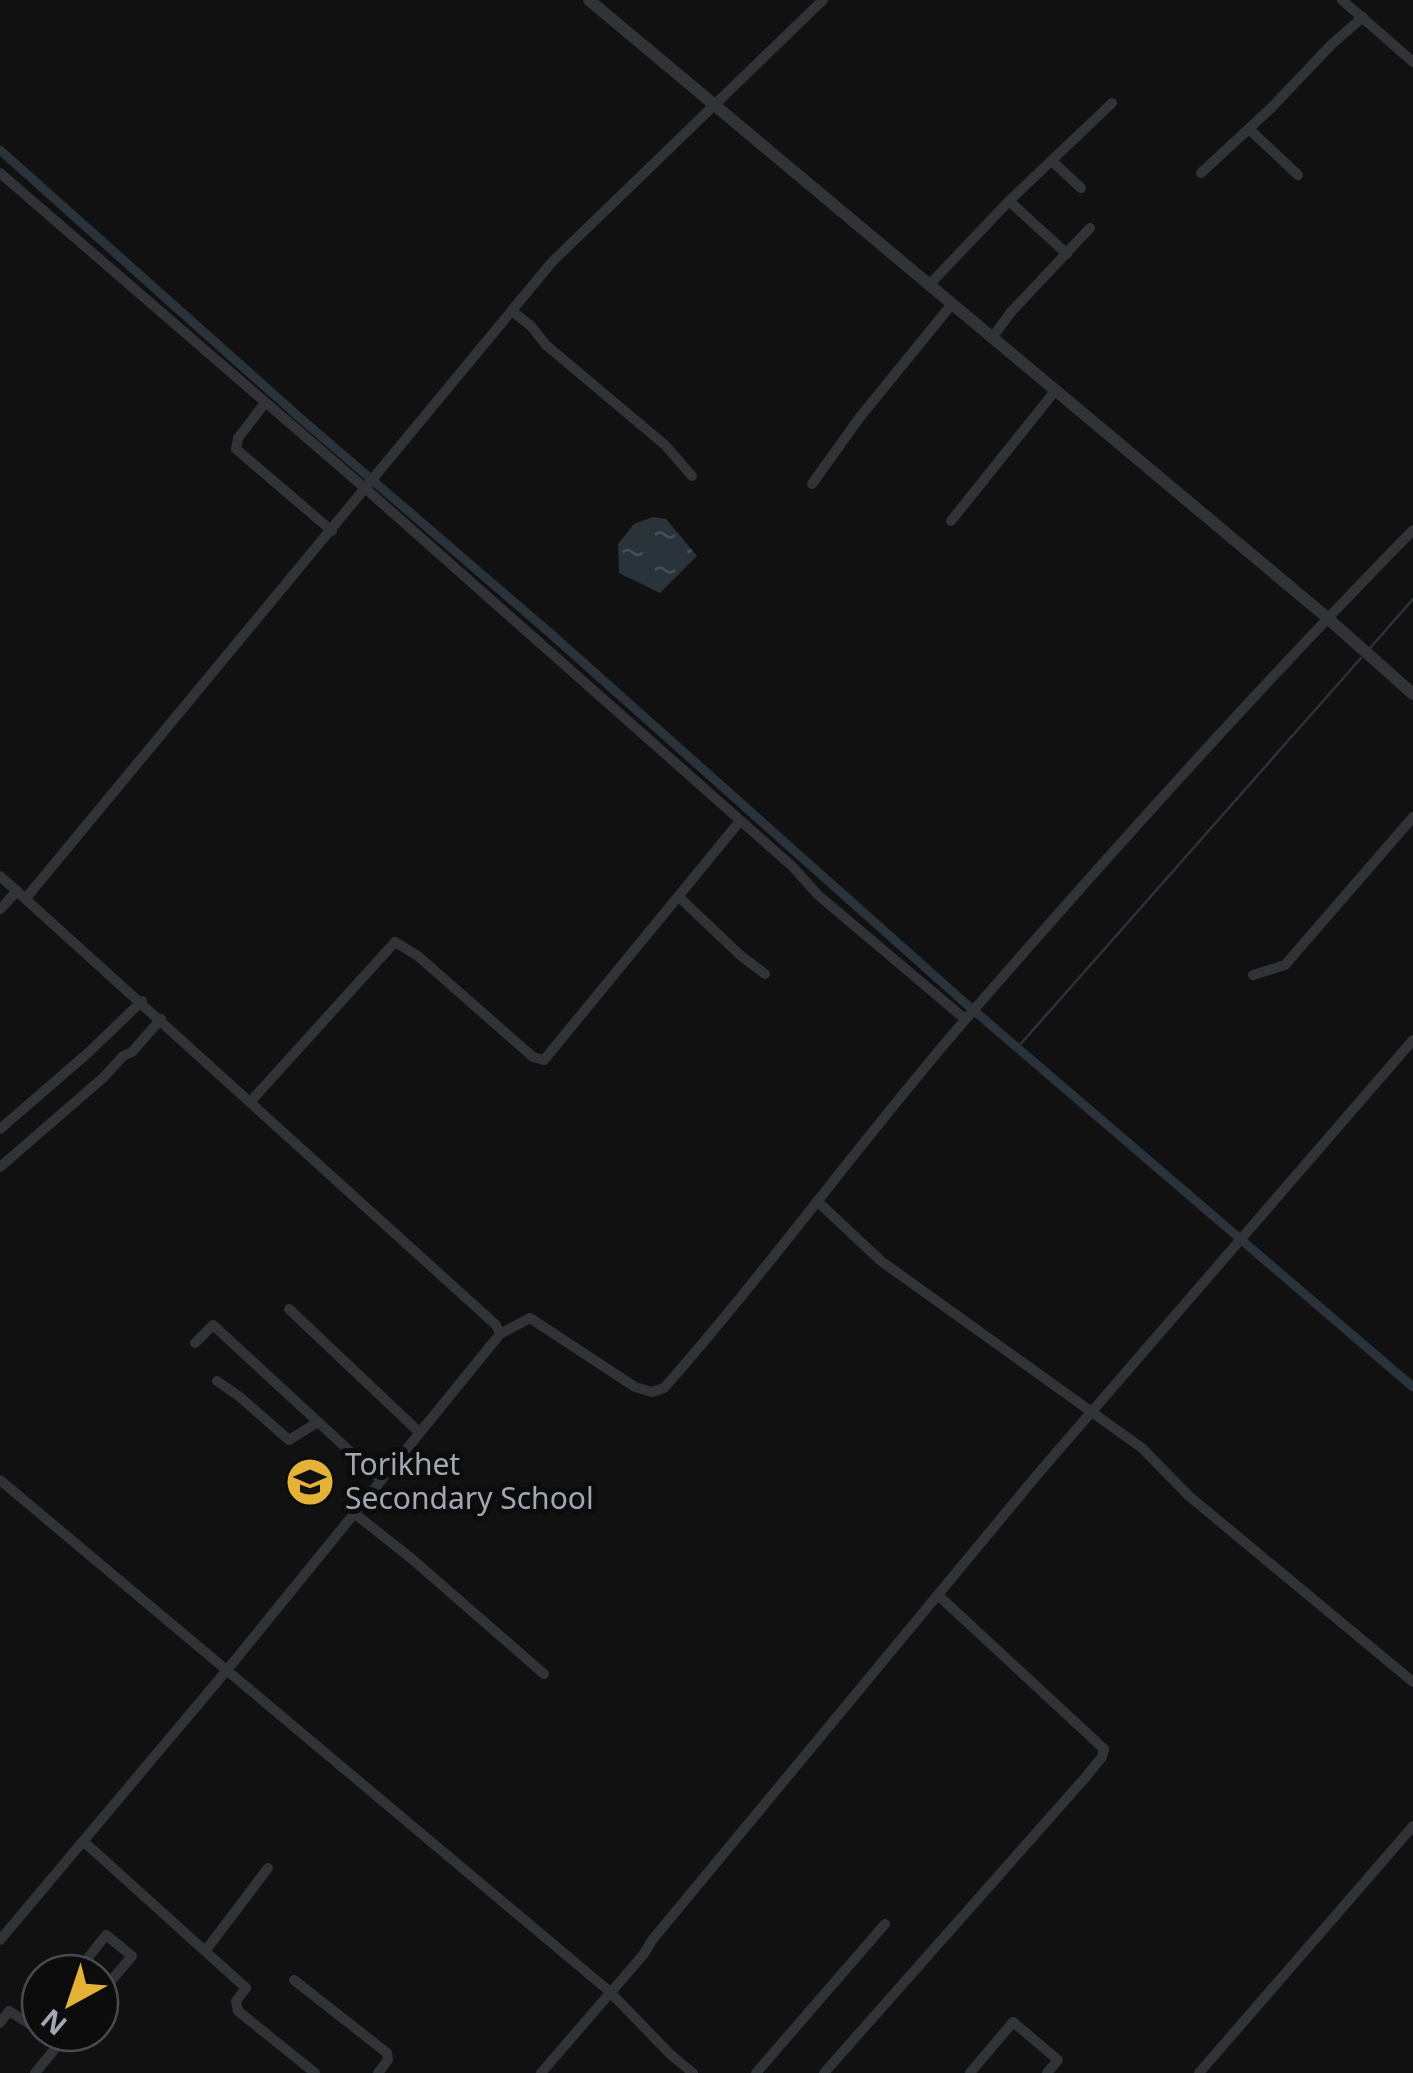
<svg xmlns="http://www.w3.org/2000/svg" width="1413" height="2073" font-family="'Noto Sans',sans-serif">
<defs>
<pattern id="water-ripples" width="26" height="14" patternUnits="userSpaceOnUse" patternTransform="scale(2.5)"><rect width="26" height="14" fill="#2b333a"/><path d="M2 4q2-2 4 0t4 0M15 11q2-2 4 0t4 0" fill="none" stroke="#474e54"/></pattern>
</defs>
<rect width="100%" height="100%" fill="#111112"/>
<polygon fill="url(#water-ripples)" points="653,517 666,519 697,556 660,593 619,573 618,544 634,524"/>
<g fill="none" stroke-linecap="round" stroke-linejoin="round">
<g stroke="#2b333a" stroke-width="2.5">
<polyline points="1370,648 1413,599"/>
<polyline points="1018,1047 1361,658"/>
</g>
<polyline stroke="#2b333a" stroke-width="9" points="0,150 299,417 550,633 964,1002 1413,1387"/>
<g stroke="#323337" stroke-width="10">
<polyline points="1342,0 1413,62"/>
<polyline points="1249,129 1298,175"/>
<polyline points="1052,161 1081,188"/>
<polyline points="0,173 366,489 793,867 818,895 965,1019"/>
<polyline points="1201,173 1271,108 1332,44 1363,17"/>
<polyline points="1009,201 1067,254"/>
<polyline points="929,285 1009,201 1112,103"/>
<polyline points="512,311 531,326 546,345 665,445 692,476"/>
<polyline points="992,338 1011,312 1090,228"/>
<polyline points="265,403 238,438 236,449 332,531"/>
<polyline points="812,484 860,417 952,304"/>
<polyline points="951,521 1055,391"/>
<polyline points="0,876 496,1325 500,1334 227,1670 0,1940"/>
<polyline points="679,897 740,955 765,974"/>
<polyline points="26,898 552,262 823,0"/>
<polyline points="0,909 17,891"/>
<polyline points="1253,975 1285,965 1413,817"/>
<polyline points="251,1101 395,942 418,956 533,1057 544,1060 740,821"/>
<polyline points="0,1129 89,1052 142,1001"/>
<polyline points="0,1167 104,1077 123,1056 132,1052 161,1019"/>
<polyline points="817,1201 881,1261 1142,1448 1189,1496 1413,1682"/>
<polyline points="289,1309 419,1432"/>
<path d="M 500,1334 L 530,1318 L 635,1387 L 652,1392 L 664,1388 C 769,1269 861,1140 965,1020 C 1110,853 1258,688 1413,530"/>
<polyline points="195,1343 213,1325 381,1480"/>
<polyline points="217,1381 240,1397 289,1440 318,1422"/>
<polyline points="0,1480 609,1991 670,2054 693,2073"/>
<polyline points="354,1513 412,1559 544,1674"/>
<polyline points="83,1841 246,1988 236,2001 238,2011 315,2073"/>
<polyline points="206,1950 268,1868"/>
<polyline points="76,1973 106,1935 132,1956 100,1994"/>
<polyline points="294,1980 387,2053 388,2060 378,2073"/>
<polyline points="0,2023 9,2011 33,2026 40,2017"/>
<polyline points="35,2073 68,2033"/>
<polyline points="541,2073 643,1955 653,1939 1037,1475 1413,1040"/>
<polyline points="756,2073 885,1924"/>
<polyline points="824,2073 1084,1779 1102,1757 1104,1749 939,1596"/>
<polyline points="970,2073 1013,2022 1058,2060 1047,2073"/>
<polyline points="1199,2073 1413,1826"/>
</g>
<polyline stroke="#323337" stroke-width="12" points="589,0 1324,615 1413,694"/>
</g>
<defs>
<g id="school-disc" transform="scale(2.5)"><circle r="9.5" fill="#e4b237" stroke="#0c0c0d"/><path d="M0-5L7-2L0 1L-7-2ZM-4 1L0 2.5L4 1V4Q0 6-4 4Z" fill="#111"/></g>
</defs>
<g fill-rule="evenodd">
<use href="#school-disc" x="310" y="1482"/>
</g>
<g text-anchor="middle" stroke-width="10" stroke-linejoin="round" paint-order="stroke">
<g font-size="30" fill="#a3a7b2" stroke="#0c0c0d" text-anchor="start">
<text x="345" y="1475">Torikhet<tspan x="345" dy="34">Secondary School</tspan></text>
</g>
</g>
<g transform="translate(70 2003) rotate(220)"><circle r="48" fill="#0c0c0d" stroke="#484a4f" stroke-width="2.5"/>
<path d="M0-8L18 38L0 25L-18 38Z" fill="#e4b237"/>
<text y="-15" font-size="28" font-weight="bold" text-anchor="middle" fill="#a3a7b2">N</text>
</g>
</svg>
